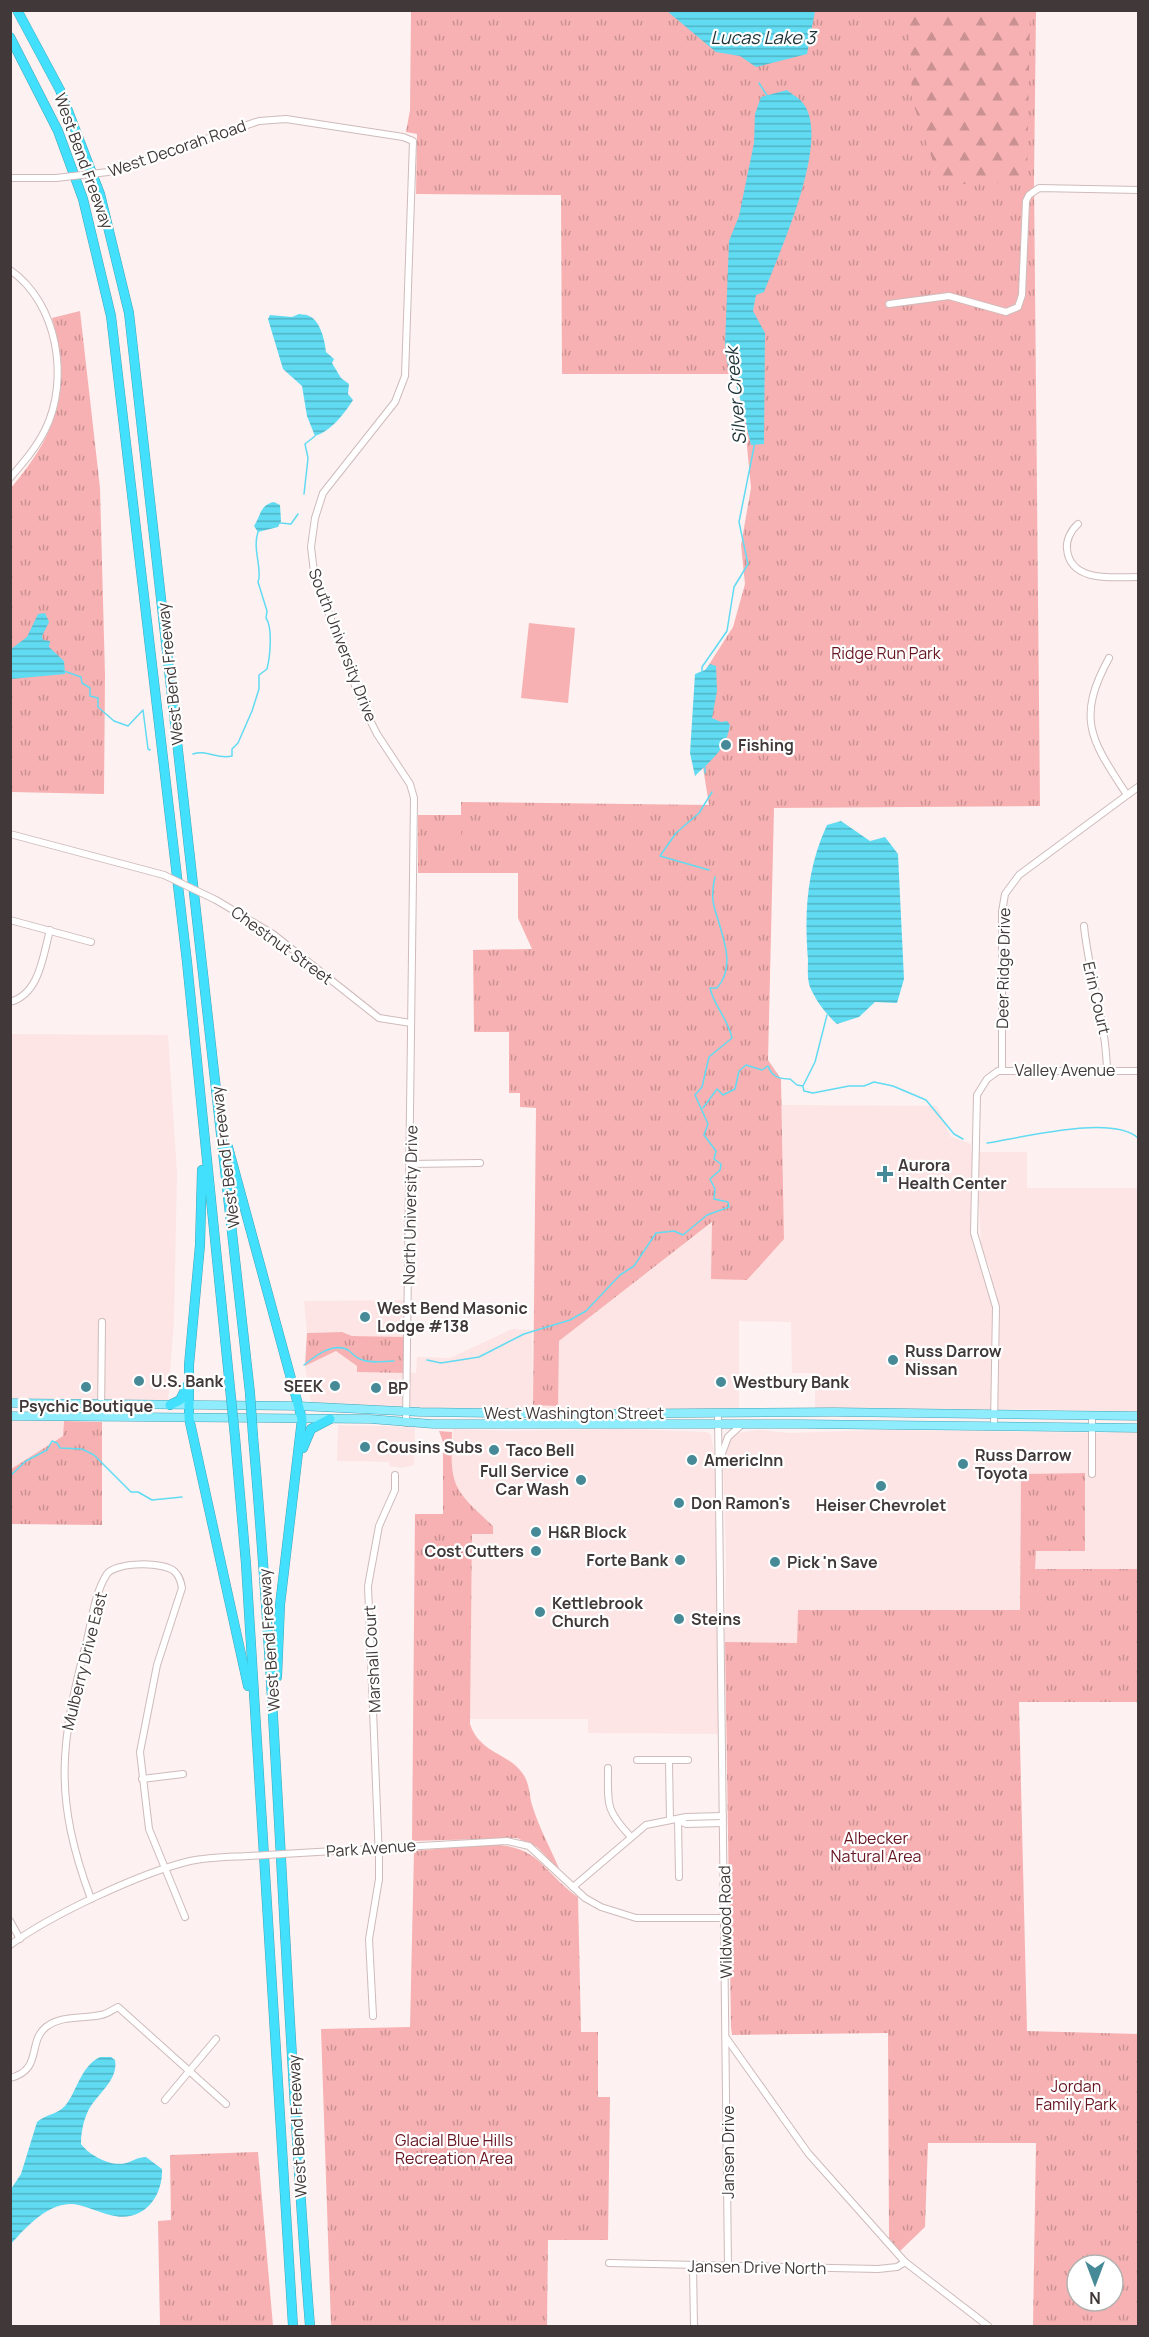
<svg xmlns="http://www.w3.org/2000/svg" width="1149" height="2337" font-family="Manrope,sans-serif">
<defs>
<pattern id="grass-tufts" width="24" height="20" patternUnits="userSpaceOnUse" patternTransform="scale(1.5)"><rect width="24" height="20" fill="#f7b1b2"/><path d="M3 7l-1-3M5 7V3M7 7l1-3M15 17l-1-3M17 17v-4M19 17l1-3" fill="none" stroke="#ca9192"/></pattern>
<pattern id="forest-firs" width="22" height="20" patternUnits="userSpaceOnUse" patternTransform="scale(1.5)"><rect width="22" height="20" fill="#f7b1b2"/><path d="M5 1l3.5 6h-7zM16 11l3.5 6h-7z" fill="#ca9192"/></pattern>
<pattern id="water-rules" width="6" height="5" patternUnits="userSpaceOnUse" patternTransform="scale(1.5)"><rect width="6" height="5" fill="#60dbf2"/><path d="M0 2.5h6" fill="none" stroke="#51b3c5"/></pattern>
</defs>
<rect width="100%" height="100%" fill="#fef1f1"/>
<g fill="#fce5e4" fill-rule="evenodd">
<polygon points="11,1034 168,1035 177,1173 174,1319 168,1401 11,1401"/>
<path d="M 782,1105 L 937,1106 L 951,1137 L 971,1144 L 971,1152 L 1027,1152 L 1027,1188 L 1138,1188 L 1138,1412 L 1031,1409 L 815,1412 L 815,1373 L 792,1373 L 791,1322 L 739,1321 L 739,1412 L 397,1408 L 311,1404 L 305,1366 L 336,1351 L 357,1366 L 358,1372 L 416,1373 L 417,1357 L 450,1358 L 512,1329 L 532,1330 L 533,1405 L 559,1341 L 713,1222 L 711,1279 L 784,1239 ZM 972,1204 L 979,1204 L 981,1246 L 992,1274 L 985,1278 L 972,1243 Z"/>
<polygon points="406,1300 406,1337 352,1336 342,1332 307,1333 304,1301"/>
<polygon points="11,1420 64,1421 63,1436 11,1469"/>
<polygon points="338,1425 415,1427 414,1465 402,1468 389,1466 389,1462 337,1461"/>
<polygon points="453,1429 509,1431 621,1429 707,1432 711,1435 716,1464 718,1734 588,1733 588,1719 470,1719 472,1534 493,1526 461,1497 451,1471"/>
<polygon points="759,1430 790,1433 881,1430 1106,1433 1138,1430 1138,1569 1035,1569 1035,1551 1084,1473 1021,1474 1020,1610 799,1610 797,1643 725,1642 726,1550 723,1467 729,1438 735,1433"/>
</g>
<g fill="url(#grass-tufts)" fill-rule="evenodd">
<polygon points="411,11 1036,11 1034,180 1040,806 774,808 768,1060 781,1079 784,1239 747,1280 711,1279 712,1222 559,1341 558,1406 533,1405 536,1108 520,1107 520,1093 509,1093 509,1032 474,1032 473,950 532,949 518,918 518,873 418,873 418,815 461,815 461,802 709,805 702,761 699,680 733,627 745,584 741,545 751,488 740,374 562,374 561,195 416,194 417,134 406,132 410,110"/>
<path d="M 80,311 L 100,488 L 105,675 L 104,794 L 11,792 L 11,488 C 57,433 73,390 52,318 Z"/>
<polygon points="342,1332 352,1336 406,1337 406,1373 357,1372 357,1366 336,1351 305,1366 307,1333"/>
<polygon points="64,1421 102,1422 102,1525 11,1524 11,1469 63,1436"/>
<path d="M 439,1431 L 452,1432 C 450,1487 453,1489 493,1526 L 493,1534 L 472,1534 L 470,1724 C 480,1754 508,1752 523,1774 C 530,1784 529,1795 532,1805 C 539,1828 551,1849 560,1871 L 537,1847 L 517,1838 L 412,1841 L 415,1514 L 443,1514 L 443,1442 Z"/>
<path d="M 1085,1473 L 1085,1551 L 1036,1551 L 1035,1569 L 1138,1569 L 1138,1702 L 1019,1702 L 1027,2031 L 1138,2034 L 1138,2326 L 1033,2326 L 1036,2143 L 928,2143 L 925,2227 L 899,2252 L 889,2240 L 888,2033 L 732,2035 L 731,2027 L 725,1642 L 797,1643 L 798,1610 L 1020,1610 L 1021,1474 ZM 1077,2265 L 1113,2265 L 1113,2301 L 1077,2301 Z"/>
<path d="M 488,1844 C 542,1846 541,1871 578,1897 L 581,2032 L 598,2032 L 598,2097 L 610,2097 L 608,2240 L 548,2240 L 547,2326 L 331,2326 L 321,2029 L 410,2027 L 414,1851 Z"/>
<polygon points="258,2152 273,2326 160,2326 158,2221 171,2220 170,2155"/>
</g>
<polygon fill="url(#forest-firs)" points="909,11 1030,11 1027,181 941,185 912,100"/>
<g fill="#f7b1b2">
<polygon points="529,623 575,628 568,703 521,698"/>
<polygon points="450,818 462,819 461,838 449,838"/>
</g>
<g fill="url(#water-rules)">
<polygon points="667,11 815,11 807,54 756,67 740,56 716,52"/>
<path d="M 787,90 C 791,94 798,97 802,102 C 833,137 779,253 764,292 L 756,295 L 753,311 L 765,333 L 764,444 L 751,445 L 739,394 L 727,362 L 725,345 L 729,241 L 739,216 L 754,143 L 755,114 L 761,97 Z"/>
<path d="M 299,314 C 303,315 306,314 309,316 C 321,321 325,342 326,352 L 334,359 L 332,363 L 341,378 L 349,384 L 348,394 L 353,400 C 345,413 330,432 315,436 L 307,416 L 302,386 L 283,369 L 268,319 L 270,315 L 292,317 Z"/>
<path d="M 274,502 L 280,505 L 281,521 L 278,527 L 258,532 L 254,526 C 261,515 260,505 274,502 Z"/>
<polygon points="45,613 49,622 42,636 43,640 50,641 49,647 64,661 65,674 11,679 11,649 27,637 38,614"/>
<path d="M 710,664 L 716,666 L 717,691 L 712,718 L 721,722 L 727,721 L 730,725 C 726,750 711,760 695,776 L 690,753 L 695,674 L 705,670 Z"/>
<path d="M 841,821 L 870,841 L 885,837 L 898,854 L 904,979 L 897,1003 L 875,1002 L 859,1017 L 837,1024 C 826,1014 816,1001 810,987 C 807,979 808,968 808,960 C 804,912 807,868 827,825 Z"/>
<path d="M 100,2057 L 111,2057 L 115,2060 C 119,2080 96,2095 88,2111 C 83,2122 81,2133 81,2144 C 90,2156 111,2167 126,2163 C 133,2161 138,2157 146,2157 L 162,2169 C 163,2198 142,2224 110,2215 C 98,2212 82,2204 70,2204 C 46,2205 26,2227 11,2244 L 11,2189 L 21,2174 L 37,2122 C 46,2114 56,2115 65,2106 C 78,2090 80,2067 100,2057 Z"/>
</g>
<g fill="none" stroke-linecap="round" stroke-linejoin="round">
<g stroke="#60dbf2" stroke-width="1.5">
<polyline points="759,83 768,97"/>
<polyline points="304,494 308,458 305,444 315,436"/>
<polyline points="280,523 291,524 298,514"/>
<polyline points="64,671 81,677 82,683 90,688 90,696 98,698 98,707 114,721 128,726 143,710 148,749 150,750"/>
<polyline points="702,672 702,667 727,631 734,587 748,564 739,522 755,442"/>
<path d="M 193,754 C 206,749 218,760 232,756 L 232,749 L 238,743 L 252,711 L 259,689 L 259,675 L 267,669 C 270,657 273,628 266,618 L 267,611 L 258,582 C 263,571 252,549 258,532"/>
<polyline points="705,773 705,767"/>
<polyline points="709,870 660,856 676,833 699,813 712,792"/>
<polyline points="803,1087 804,1091 813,1093 849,1086 864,1086 874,1082 893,1086 926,1100 954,1134 963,1139"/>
<path d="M 703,1108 L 717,1089 L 723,1095 L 735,1089 L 739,1071 L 746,1065 L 762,1070 L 768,1066 C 772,1077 779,1079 790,1079 L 797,1085 L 803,1086 L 815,1062 L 827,1015"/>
<path d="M 987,1143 C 1022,1138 1112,1114 1138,1138"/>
<path d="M 427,1360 L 441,1363 L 479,1357 L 524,1334 L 570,1320 L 586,1311 L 620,1275 L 634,1266 L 656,1233 L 674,1231 L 683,1235 L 707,1215 L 729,1207 L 728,1202 L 714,1199 L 715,1189 L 710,1179 L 720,1170 L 721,1164 L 714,1159 L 716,1151 L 704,1135 L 708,1124 L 695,1095 L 702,1087 L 709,1057 L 732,1038 C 728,1019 714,1006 710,988 L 717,988 C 738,965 720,931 714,906 C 711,896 713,886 715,877"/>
<path d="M 304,1365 C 315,1356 333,1342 348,1350 C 352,1353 355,1357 360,1359 C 370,1364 383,1361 394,1361"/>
<polyline points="10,1476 26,1461 47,1450 52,1441 57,1443 60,1448 82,1449 94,1455 131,1492 138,1492 152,1500 182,1497"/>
</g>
<g stroke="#cfbbbb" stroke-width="8">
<g id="minor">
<polyline points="108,172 259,121 286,119 403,137 413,141 405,376 395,402 323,493 315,518 311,547 314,572 361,702 377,734 410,784 414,798 406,1423"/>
<polyline points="10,178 56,178"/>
<path d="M 10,270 C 58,303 70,380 45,430 C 36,448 23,463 10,478"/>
<polyline points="889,304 949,296 1006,312 1018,307 1022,295 1026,201 1029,195 1039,188 1138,190"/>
<path d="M 1078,524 C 1071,530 1066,540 1067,549 C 1070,583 1114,577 1138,577"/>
<path d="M 1109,658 C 1075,720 1092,741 1127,795"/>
<polyline points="10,834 164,875"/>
<polyline points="216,900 273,934 379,1018 411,1023"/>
<polyline points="10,920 91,942"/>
<path d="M 1084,926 C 1089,976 1106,1020 1107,1071"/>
<path d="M 10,1002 C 40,994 43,955 50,930"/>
<polyline points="1002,1071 1002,912 1005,894 1019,875 1138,787"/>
<polyline points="410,1164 480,1163"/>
<polyline points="718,1414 728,2266"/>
<polyline points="101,1417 102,1322"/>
<polyline points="994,1425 996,1307 974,1233 977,1095 987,1079 998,1071 1138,1071"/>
<polyline points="721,1456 728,1437 740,1426"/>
<polyline points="1092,1474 1092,1416"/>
<polyline points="637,1760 688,1760"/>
<polyline points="669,1761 670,1820"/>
<path d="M 608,1768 C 608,1804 605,1809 630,1836"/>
<polyline points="142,1779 183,1774"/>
<polyline points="678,1820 679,1877"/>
<polyline points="678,1820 686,1824 723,1823"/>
<polyline points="300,1853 507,1841 529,1846 585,1898 601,1907 636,1918 725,1918"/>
<polyline points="573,1887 646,1825 686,1817 723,1816"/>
<path d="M 91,1899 C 53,1797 60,1743 87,1640 C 92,1619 95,1592 107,1574 C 115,1562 165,1561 175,1572 C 180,1577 181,1582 182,1588 L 157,1665 L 140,1752 L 149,1829 L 185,1917"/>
<polyline points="10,1921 20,1939"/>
<path d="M 10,1945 C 51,1915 140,1873 190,1861 C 209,1857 230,1857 249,1856"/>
<polyline points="373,2016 369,1939 379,1879 379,1859 368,1586 379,1526 395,1490 395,1475"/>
<polyline points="727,2039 808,2153 905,2262 988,2326"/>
<path d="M 10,2078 C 43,2070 27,2042 46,2027 C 61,2015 83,2019 101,2015 C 107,2014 112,2010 118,2007 L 226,2104"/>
<polyline points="165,2100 216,2039"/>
<polyline points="609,2263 878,2269 897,2267 905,2262"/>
<polyline points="693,2266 694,2326"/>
</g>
</g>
<g stroke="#42a6b8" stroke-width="9">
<g id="major">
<polyline points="10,1403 299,1406 420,1412 562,1414 834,1412 1138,1416"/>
<polyline points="10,1416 370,1419 433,1424 799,1424 1138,1428"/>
</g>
</g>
<g stroke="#42a6b8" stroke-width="10">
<g id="highway">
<polyline points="17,10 60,90 100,194 129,313 250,1393"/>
<polyline points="10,37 58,131 83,199 111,316 187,962 230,1388"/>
<polyline points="228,1147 302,1419 280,1605 277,1677"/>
<polyline points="202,1170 200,1245 189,1365 189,1418 248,1686"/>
<polyline points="170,1405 180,1400 187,1386"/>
<path d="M 253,1436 C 279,1733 286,2030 310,2326"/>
<polyline points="235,1437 246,1564 293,2326"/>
<polyline points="303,1448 311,1429 330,1419"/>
</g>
</g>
<use href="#minor" stroke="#fff" stroke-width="6"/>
<use href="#major" stroke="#8eecfd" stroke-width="8"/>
<use href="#highway" stroke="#42e0fc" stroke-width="9"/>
<g stroke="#cfbbbb" stroke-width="8" stroke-linecap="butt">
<g id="minor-bridge">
<polyline points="56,178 108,172"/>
<polyline points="164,875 216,900"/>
<polyline points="249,1856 300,1853"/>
</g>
</g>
<g stroke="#42a6b8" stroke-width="10" stroke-linecap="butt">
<g id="highway-bridge">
<polyline points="230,1388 235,1437"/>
<polyline points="250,1393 253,1436"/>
</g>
</g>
<use href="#minor-bridge" stroke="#fff" stroke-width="6"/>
<use href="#highway-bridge" stroke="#42e0fc" stroke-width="9"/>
</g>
<g fill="#468a98" stroke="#fff" stroke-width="2">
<circle cx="726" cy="745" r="6"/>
<path d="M882 1165h6v6h6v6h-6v6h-6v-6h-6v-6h6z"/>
<circle cx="365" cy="1317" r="6"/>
<circle cx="893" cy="1360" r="6"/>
<circle cx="139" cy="1381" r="6"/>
<circle cx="721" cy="1382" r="6"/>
<circle cx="335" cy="1386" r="6"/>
<circle cx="86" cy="1387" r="6"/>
<circle cx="376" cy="1388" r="6"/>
<circle cx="365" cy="1447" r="6"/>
<circle cx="494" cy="1450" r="6"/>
<circle cx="692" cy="1460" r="6"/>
<circle cx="963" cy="1464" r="6"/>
<circle cx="581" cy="1480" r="6"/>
<circle cx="881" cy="1486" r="6"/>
<circle cx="679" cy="1503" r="6"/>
<circle cx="536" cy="1532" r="6"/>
<circle cx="536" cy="1551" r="6"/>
<circle cx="680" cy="1560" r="6"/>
<circle cx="775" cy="1562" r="6"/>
<circle cx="540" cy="1612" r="6"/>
<circle cx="679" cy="1619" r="6"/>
</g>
<g text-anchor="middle" stroke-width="4.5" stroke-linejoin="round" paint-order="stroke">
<g font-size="16" fill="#413939" stroke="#fff">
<text transform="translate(177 148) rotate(-19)" y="6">West Decorah Road</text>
<text transform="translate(84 161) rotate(70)" y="6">West Bend Freeway</text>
<text transform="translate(343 645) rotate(69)" y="6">South University Drive</text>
<text transform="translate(170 674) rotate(-96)" y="6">West Bend Freeway</text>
<text transform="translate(282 945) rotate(36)" y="6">Chestnut Street</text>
<text transform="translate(1003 968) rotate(-89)" y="6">Deer Ridge Drive</text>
<text transform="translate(1097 998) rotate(77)" y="6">Erin Court</text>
<text x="1065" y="1076">Valley Avenue</text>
<text transform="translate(225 1157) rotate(-97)" y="6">West Bend Freeway</text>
<text transform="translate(410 1205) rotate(-89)" y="6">North University Drive</text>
<text x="574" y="1419">West Washington Street</text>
<text transform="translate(269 1640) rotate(-94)" y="6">West Bend Freeway</text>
<text transform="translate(372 1659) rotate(-93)" y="6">Marshall Court</text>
<text transform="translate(84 1661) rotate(-76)" y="6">Mulberry Drive East</text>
<text transform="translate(371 1848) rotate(-4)" y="6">Park Avenue</text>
<text transform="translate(725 1922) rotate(-91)" y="6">Wildwood Road</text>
<text transform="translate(297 2126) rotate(-93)" y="6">West Bend Freeway</text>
<text transform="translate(728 2152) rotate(-90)" y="6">Jansen Drive</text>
<text transform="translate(757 2267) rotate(1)" y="6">Jansen Drive North</text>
</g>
<g font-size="16" fill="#671521" stroke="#fff">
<text x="886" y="659">Ridge Run Park</text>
<text x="876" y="1844">Albecker<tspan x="876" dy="18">Natural Area</tspan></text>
<text x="1076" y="2092">Jordan<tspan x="1076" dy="18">Family Park</tspan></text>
<text x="454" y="2146">Glacial Blue Hills<tspan x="454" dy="18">Recreation Area</tspan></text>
</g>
<g font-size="16" font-weight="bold" fill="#413939" stroke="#fff" text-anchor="start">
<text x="738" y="751">Fishing</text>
<text x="898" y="1171">Aurora<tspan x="898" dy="18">Health Center</tspan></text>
<text x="377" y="1314">West Bend Masonic<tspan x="377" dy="18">Lodge #138</tspan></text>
<text x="905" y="1357">Russ Darrow<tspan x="905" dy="18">Nissan</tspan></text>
<text x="151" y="1387">U.S. Bank</text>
<text x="733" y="1388">Westbury Bank</text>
<text x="323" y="1392" text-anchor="end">SEEK</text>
<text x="388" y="1394">BP</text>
<text x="86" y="1412" text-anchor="middle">Psychic Boutique</text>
<text x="377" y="1453">Cousins Subs</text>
<text x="506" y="1456">Taco Bell</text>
<text x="975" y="1461">Russ Darrow<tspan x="975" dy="18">Toyota</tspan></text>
<text x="704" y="1466">AmericInn</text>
<text x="569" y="1477" text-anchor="end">Full Service<tspan x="569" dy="18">Car Wash</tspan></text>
<text x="691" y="1509">Don Ramon's</text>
<text x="881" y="1511" text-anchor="middle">Heiser Chevrolet</text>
<text x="548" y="1538">H&amp;R Block</text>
<text x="524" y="1557" text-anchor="end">Cost Cutters</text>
<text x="668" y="1566" text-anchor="end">Forte Bank</text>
<text x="787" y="1568">Pick 'n Save</text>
<text x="552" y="1609">Kettlebrook<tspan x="552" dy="18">Church</tspan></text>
<text x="691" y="1625">Steins</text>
</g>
<g font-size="18" font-style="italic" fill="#1e3338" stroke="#fff">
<text x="763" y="44">Lucas Lake 3</text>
<text transform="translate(736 396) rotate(-95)" y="6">Silver Creek</text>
</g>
</g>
<rect width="1149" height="2337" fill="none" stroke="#413939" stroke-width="24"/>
<g transform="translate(1095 2283) rotate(180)"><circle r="28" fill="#ffffff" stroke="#b3b0b0" stroke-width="1.5"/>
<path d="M0-4.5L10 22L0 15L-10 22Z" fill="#468a98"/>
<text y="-9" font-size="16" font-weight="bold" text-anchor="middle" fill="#413939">N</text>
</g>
</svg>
